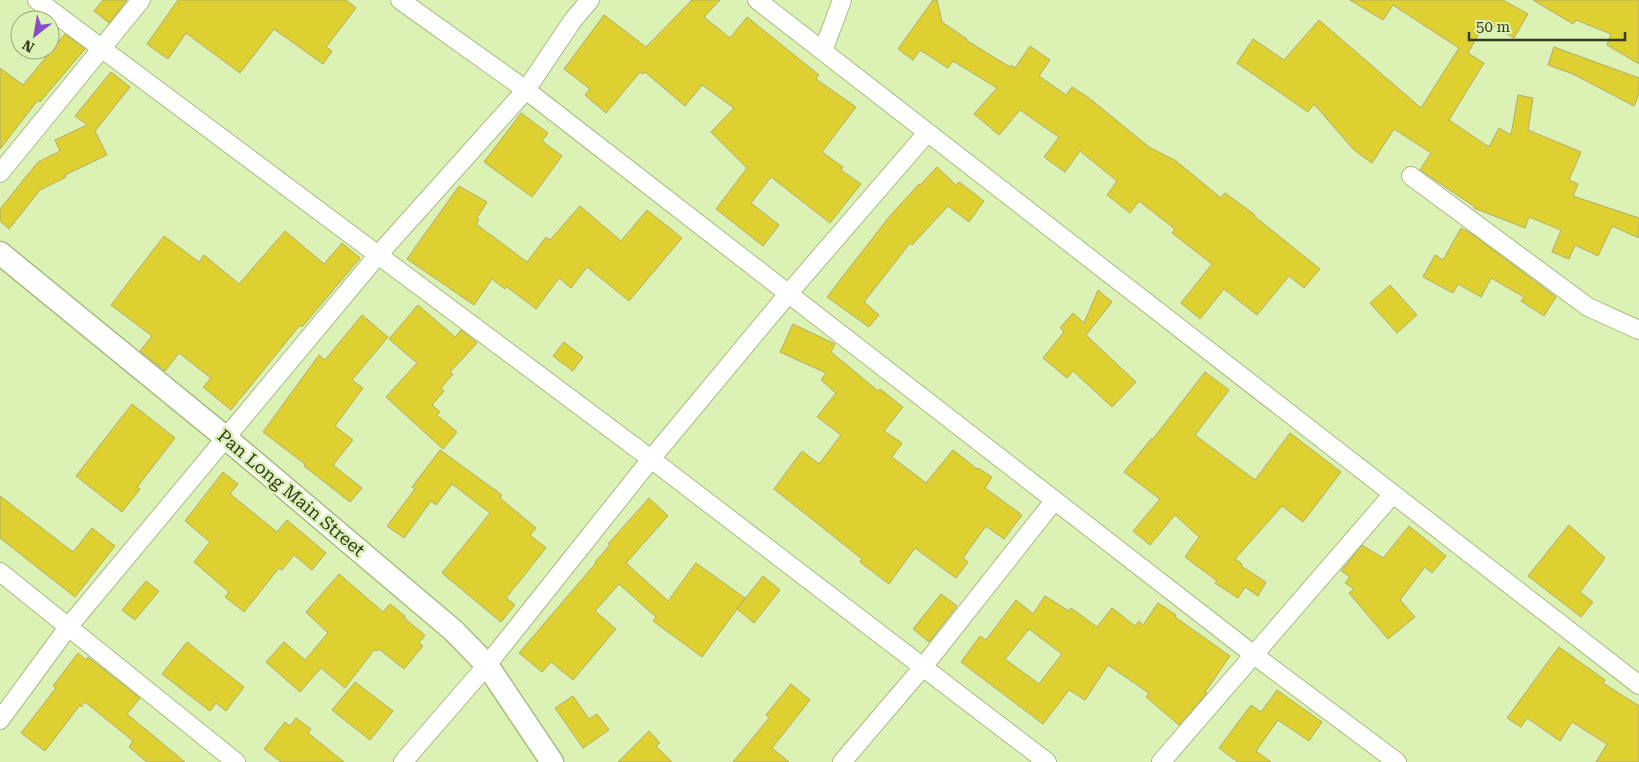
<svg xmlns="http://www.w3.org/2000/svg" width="1639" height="762" font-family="'Roboto Serif',serif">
<rect width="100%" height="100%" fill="#dcf1b4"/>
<g fill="#dfd032" stroke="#b1ab6d" fill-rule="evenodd">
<polygon points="103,0 127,0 109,23 94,11"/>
<polygon points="178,0 346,0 356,8 326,47 332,51 323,64 274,29 240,73 186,33 168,59 147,44"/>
<polygon points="692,0 720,0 704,17 730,38 747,17 819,75 816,79 856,107 822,152 843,167 841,170 861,184 830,223 771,177 751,203 779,225 763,246 716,209 747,168 711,132 734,108 702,85 685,106 645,72 643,74 640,72 606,113 585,95 590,89 564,69 604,15 646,47"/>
<polygon points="933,0 937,0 942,22 967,39 966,40 1010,67 1011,65 1015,68 1030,46 1050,60 1039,76 1066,95 1072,87 1089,98 1149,147 1176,161 1221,198 1225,193 1255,215 1254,216 1320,269 1304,288 1289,276 1257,315 1224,289 1200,319 1181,303 1212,264 1172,233 1175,229 1139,201 1130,213 1107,195 1117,181 1080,151 1065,172 1044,157 1059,137 1020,110 999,135 974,114 997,88 953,61 948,68 920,50 913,60 898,49"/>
<polygon points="1350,0 1503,0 1528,14 1514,38 1486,21 1468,53 1484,63 1449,120 1489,147 1499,128 1511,135 1518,95 1533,98 1528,130 1581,152 1569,180 1578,184 1573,196 1639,218 1639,238 1612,226 1598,256 1575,245 1569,259 1552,252 1561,230 1529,217 1525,228 1474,208 1475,207 1420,170 1431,153 1394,129 1372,163 1354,150 1314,104 1308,112 1237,63 1253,39 1284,60 1319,20 1421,108 1459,48 1393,5 1383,20"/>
<polygon points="1533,0 1639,0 1639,64 1607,45 1611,34 1576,20 1573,24"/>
<polygon points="65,34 85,49 40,102 38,100 0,149 0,68 23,85"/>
<polygon points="1554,47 1639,78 1639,94 1634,106 1573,74 1548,65"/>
<polygon points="111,72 130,87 95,131 107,155 65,175 66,177 40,190 9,229 0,221 0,209 38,162 60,151 55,140 87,125 75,116"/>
<polygon points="521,113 548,133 542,141 562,156 532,197 484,162"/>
<polygon points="937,167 956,185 959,182 984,201 969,222 948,206 912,245 910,243 864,302 879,315 869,327 827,297 889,217 919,184 920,185"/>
<polygon points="459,186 487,202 477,218 479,220 476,224 527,262 546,237 550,240 580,206 621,241 647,210 682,238 629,301 587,267 571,288 559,278 536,309 507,287 505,289 492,279 474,305 407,259"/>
<polygon points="1461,228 1472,234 1556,297 1544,316 1521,301 1524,297 1491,278 1481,297 1458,284 1453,293 1423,277 1435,255 1443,260"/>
<polygon points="285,231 324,264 342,243 360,258 302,327 300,325 231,410 203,387 211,378 179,353 165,371 140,351 152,336 111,305 164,236 199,262 204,255 239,284"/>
<polygon points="1390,285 1417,315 1397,333 1370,303"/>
<polygon points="1098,290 1112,302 1086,335 1136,382 1112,407 1073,371 1067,378 1043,358 1064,332 1060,328 1073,313 1084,323"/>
<polygon points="418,305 455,337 461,330 477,343 450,372 453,374 441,388 444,391 432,405 440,412 437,415 457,432 443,449 386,397 417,363 389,339"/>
<polygon points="362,315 388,337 352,380 363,388 335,426 353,440 333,465 362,488 350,502 304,466 305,464 263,432 319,355 325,360"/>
<polygon points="793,324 835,344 831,352 878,391 880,389 903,407 884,431 902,443 892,457 926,483 953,450 977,469 978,468 992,477 985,488 1022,515 1004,539 986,526 963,558 968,562 956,578 915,548 889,584 860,562 862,559 774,489 802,451 819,464 841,435 817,417 836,393 821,380 826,373 780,352"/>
<polygon points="564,342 583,357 573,371 553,356"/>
<polygon points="1205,372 1229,390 1195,435 1255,480 1290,433 1341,472 1303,522 1282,506 1235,559 1242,564 1241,566 1266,582 1258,596 1245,587 1238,598 1215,583 1217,581 1185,557 1199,537 1175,515 1150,545 1133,531 1160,499 1124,472 1152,438 1153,439"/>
<polygon points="132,404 175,438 137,487 140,489 122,512 76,476"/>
<polygon points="440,450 502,495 500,498 536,528 530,535 546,548 506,598 515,605 501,622 442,573 490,513 452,484 436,505 431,501 404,538 387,526 415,489 412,487"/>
<polygon points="223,472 238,484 230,494 277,532 287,520 326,553 312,570 294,555 282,570 279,568 244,612 225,597 229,592 194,562 210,542 185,521"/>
<polygon points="0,496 73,552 92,528 115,546 75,597 0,538"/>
<polygon points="649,498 668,516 626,563 668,601 696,563 745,598 702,657 653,621 656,617 619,584 595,611 616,629 573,680 551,662 542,672 519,653 596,563 595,562 610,545 608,544"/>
<polygon points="1569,525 1605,558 1580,592 1593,602 1581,617 1528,576"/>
<polygon points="1409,526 1446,556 1432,573 1425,567 1400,600 1415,617 1388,639 1349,593 1354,589 1345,583 1350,577 1341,571 1362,545 1383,558"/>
<polygon points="339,574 383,612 390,604 405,616 404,618 425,635 419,643 423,646 404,669 379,649 377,651 374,650 345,688 321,668 300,692 266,662 284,642 305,660 328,633 306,612"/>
<polygon points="763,576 780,590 754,623 737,609"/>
<polygon points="146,581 159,591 135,620 122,610"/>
<polygon points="941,594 957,606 929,642 913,629"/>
<path d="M 1045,596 L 1069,611 L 1071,608 L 1097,627 L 1112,608 L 1135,626 L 1139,621 L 1143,625 L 1158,603 L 1176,615 L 1175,617 L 1230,656 L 1205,692 L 1207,693 L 1179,725 L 1146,697 L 1149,693 L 1108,665 L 1085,700 L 1069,690 L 1043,724 L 961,662 L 980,636 L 986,640 L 1016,600 L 1033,614 ZM 1029,629 L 1062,654 L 1039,684 L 1005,659 Z"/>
<polygon points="187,642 244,687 226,711 216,703 210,711 162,674"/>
<polygon points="1559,647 1605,680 1603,683 1639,706 1639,762 1596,762 1607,744 1572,722 1560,741 1527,718 1521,727 1507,718"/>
<polygon points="78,653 86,660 88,657 140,698 127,714 185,762 147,762 129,747 133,741 85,702 81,707 80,705 45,751 21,733 56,688 53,686"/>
<polygon points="355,682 393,711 370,740 332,710"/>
<polygon points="791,684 810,700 772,748 789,762 733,762 769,718 766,715"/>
<polygon points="1277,690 1322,722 1309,741 1278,720 1256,751 1271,762 1238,762 1219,748 1251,705 1261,712"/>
<polygon points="573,696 589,719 597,714 609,730 583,748 555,708"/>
<polygon points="296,718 311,729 308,733 344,762 281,762 264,749 285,722 290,726"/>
<polygon points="649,731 660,743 656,746 672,762 618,762"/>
</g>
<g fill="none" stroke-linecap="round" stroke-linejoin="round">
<g stroke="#a8bc81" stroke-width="20">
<g id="minor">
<polyline points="37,0 651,459 1047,762"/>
<polyline points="400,0 526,90 1254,655 1397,762"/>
<polyline points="757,0 1639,685"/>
<polyline points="823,51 842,0"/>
<polyline points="0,173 141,0"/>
<polyline points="1411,176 1588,307 1639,330"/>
<polyline points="0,572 236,762"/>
<polyline points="0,720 69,626 378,255 526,90 573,20 590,0"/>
<polyline points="403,762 487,665 651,459 788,294 927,133"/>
<polyline points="842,762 923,667 1054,501"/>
<polyline points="1161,762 1392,495"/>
</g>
</g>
<g stroke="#a8bc81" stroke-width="25">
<polyline id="tertiary" points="0,253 226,438 454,631 487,665 552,762"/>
</g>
<use href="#minor" stroke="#fff" stroke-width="18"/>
<use href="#tertiary" stroke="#fff" stroke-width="22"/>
</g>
<g text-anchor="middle" stroke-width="5" stroke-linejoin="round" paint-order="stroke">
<g font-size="18" fill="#333b23" stroke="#dcf1b4">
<text transform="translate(291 493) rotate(40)" y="6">Pan Long Main Street</text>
</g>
</g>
<g transform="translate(35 35) rotate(211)"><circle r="24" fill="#dcf1b4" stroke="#98a87a"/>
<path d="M0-4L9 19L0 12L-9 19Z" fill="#874dc4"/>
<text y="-8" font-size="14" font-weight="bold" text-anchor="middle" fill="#333b23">N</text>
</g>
<path d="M1469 32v8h156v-8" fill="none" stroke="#333b23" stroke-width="2.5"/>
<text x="1476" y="32" font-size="15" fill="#333b23" stroke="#dcf1b4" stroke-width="4" paint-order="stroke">50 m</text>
</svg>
